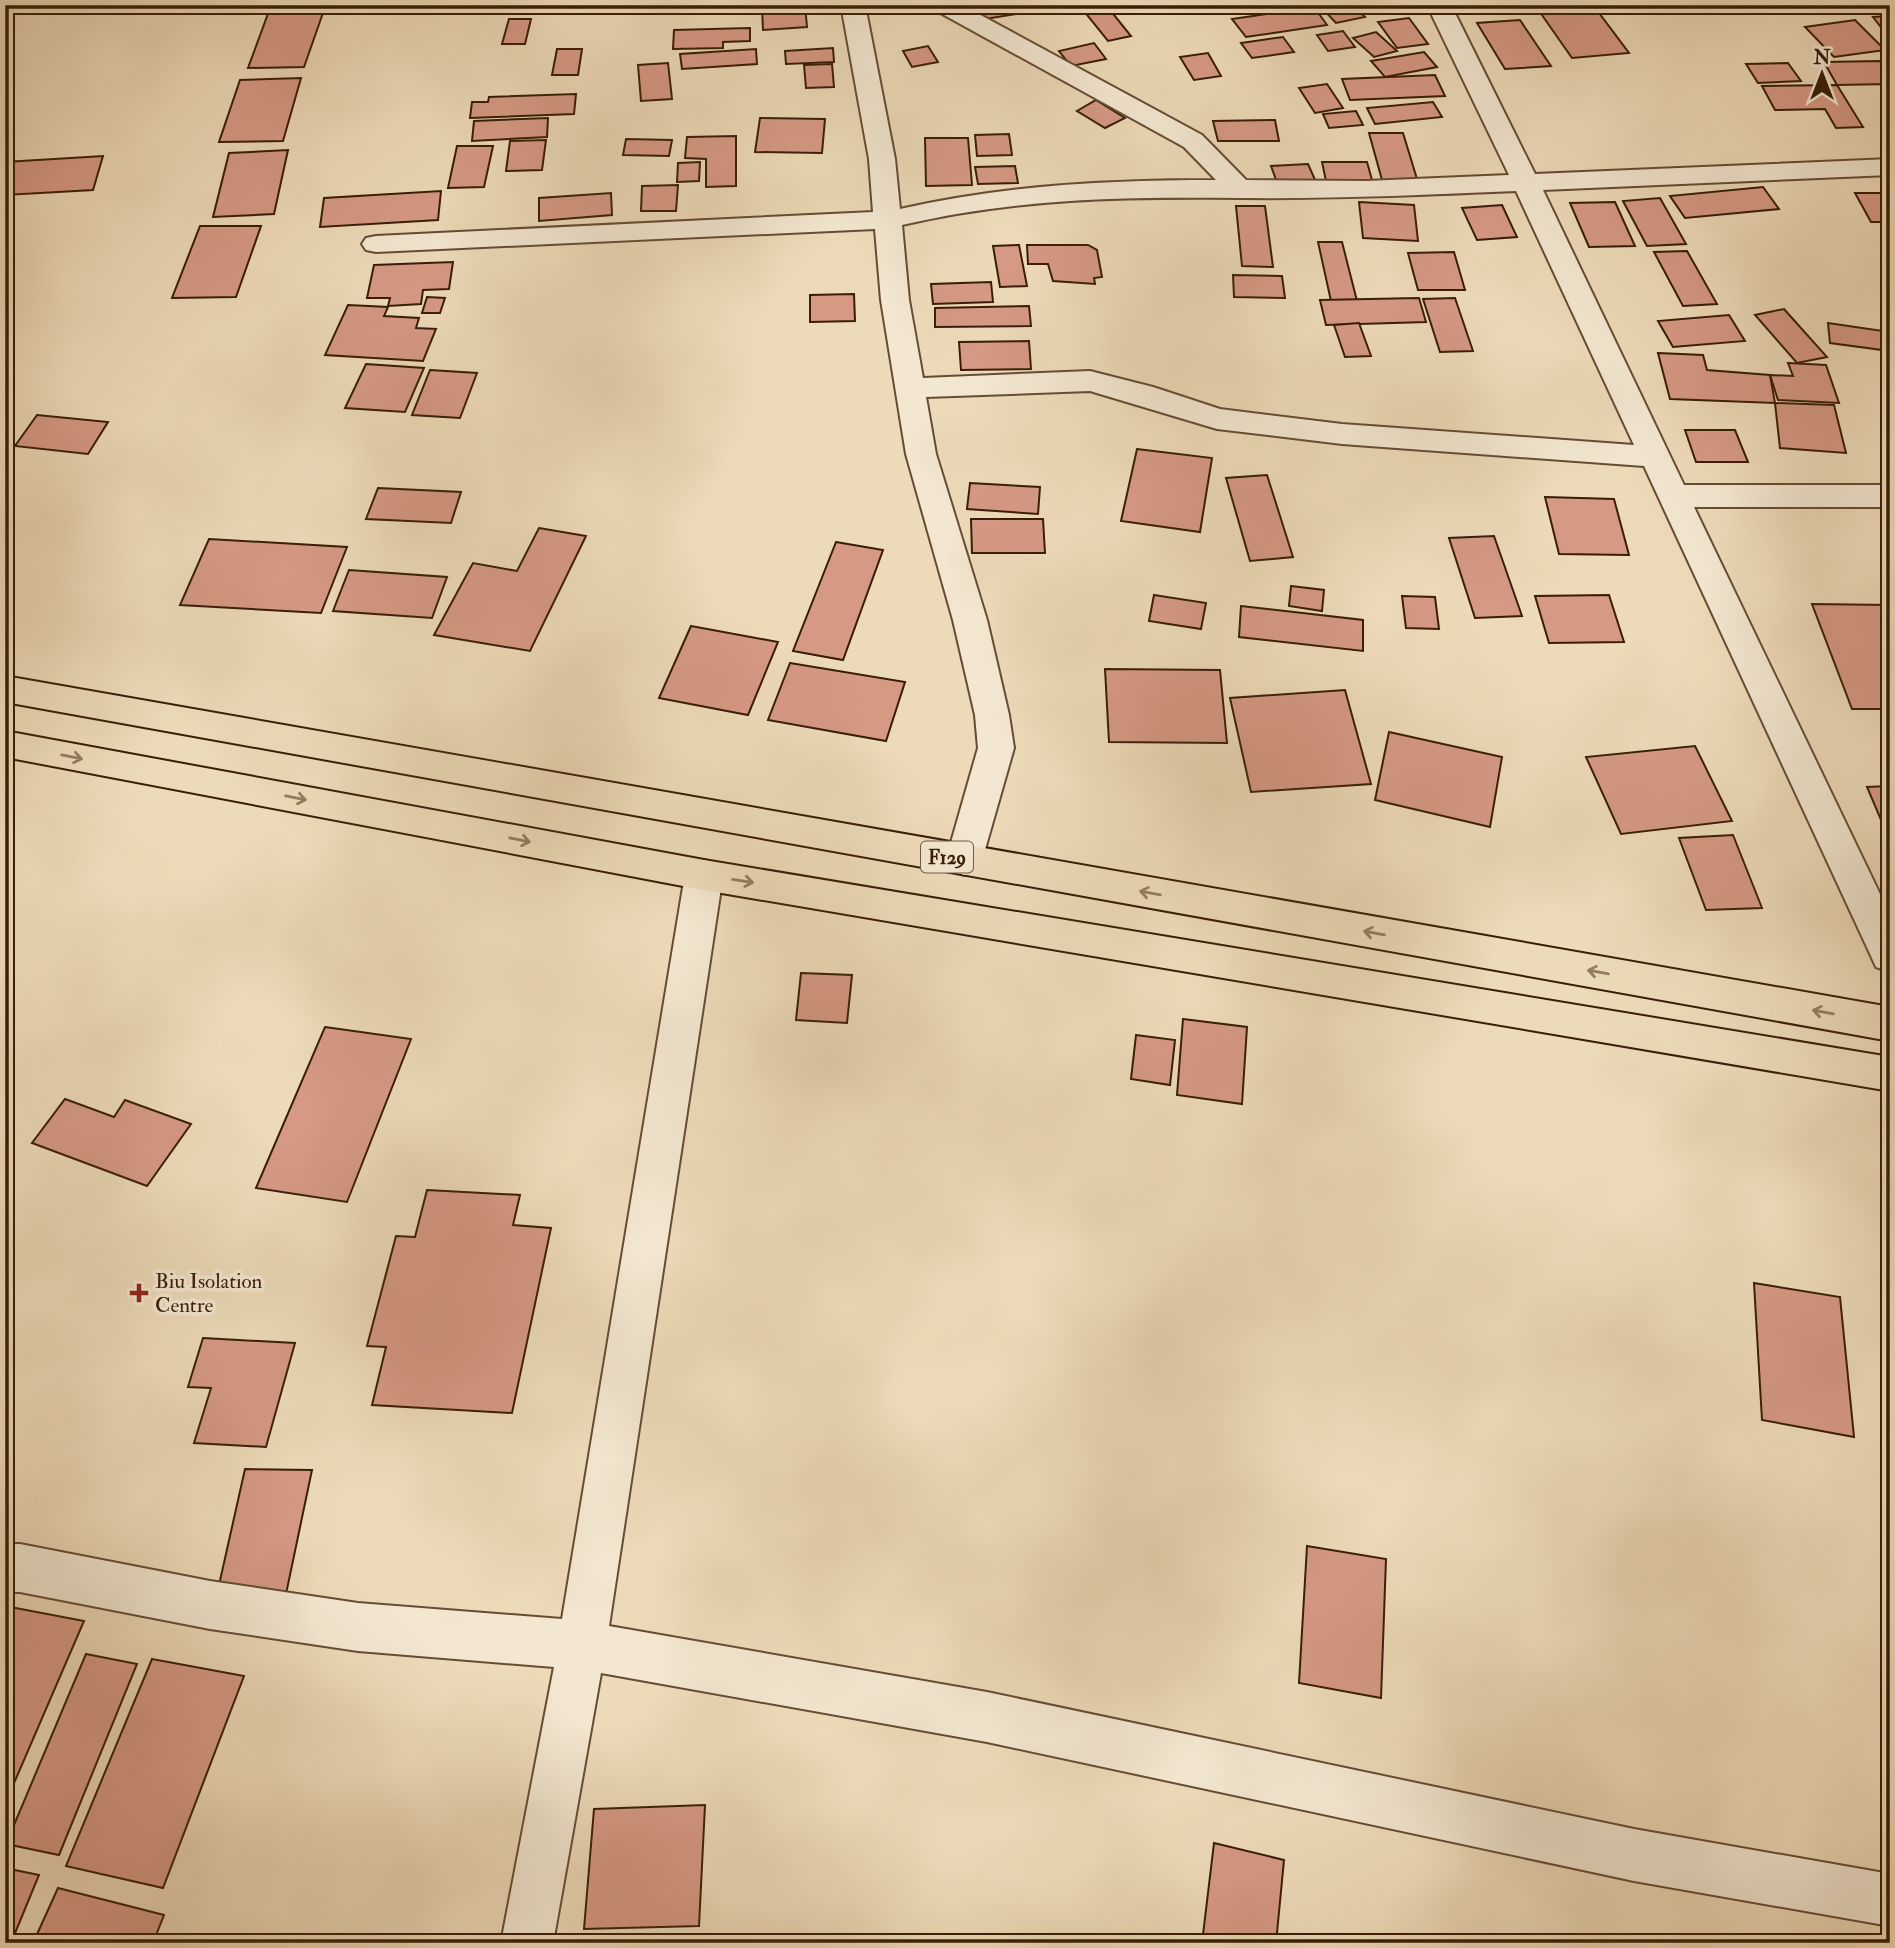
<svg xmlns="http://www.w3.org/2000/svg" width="1895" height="1948" font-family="'IM FELL Double Pica',serif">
<rect width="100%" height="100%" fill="#eddab8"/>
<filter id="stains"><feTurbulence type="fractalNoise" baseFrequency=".00286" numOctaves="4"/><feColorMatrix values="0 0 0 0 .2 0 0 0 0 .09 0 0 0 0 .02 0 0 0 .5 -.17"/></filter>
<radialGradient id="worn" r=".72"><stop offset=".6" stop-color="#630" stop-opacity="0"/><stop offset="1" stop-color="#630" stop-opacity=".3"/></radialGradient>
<g fill="#d69984" stroke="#391d06" stroke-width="2">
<polygon points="564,5 589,5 589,12 563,13"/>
<polygon points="668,5 741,5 668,8"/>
<polygon points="805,5 807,27 763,30 762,7"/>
<polygon points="970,5 1038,5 1041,10 979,20"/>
<polygon points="1106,5 1131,36 1108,41 1083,10"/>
<polygon points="1319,5 1353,5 1365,17 1336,23"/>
<polygon points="1535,5 1593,5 1629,53 1572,58"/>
<polygon points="1314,7 1327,25 1246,37 1232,19"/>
<polygon points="324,10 304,67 248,68 269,11"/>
<polygon points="1890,16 1890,39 1873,17"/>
<polygon points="1409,18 1428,44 1397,48 1378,22"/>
<polygon points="509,19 531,19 525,44 502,44"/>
<polygon points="1520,20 1551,66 1505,69 1477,23"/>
<polygon points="1855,20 1885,50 1834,57 1805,27"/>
<polygon points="750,28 750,41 723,42 723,48 673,49 674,30"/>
<polygon points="1343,31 1355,47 1328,51 1317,35"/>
<polygon points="1376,32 1397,51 1374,57 1353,38"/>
<polygon points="1283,37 1294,52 1252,58 1241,43"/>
<polygon points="1094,43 1106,59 1071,66 1059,51"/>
<polygon points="928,46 938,62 912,67 903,51"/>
<polygon points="833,48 834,62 786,64 785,51"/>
<polygon points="557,49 582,49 578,75 552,75"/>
<polygon points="756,49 757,64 682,69 680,54"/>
<polygon points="1424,52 1437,67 1385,77 1371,61"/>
<polygon points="1208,53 1221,76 1194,80 1180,57"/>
<polygon points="1881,61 1890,76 1890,84 1837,85 1824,62"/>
<polygon points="668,63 672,99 641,101 638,65"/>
<polygon points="1788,63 1801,81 1758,83 1746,64"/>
<polygon points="832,64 834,87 806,88 804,65"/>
<polygon points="1435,75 1445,96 1350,100 1342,79"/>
<polygon points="301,78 283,141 219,142 240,80"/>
<polygon points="1327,84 1343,108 1315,113 1299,88"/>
<polygon points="1837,85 1863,127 1836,128 1825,109 1775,110 1762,86"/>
<polygon points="576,94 574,114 470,118 472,102 488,102 489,97"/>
<polygon points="1096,100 1125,118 1105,128 1077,111"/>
<polygon points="1433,102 1442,117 1375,124 1367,108"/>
<polygon points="1356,111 1363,125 1329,128 1323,114"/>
<polygon points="548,118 547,137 472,141 474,121"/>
<polygon points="760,118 825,119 822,153 755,152"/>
<polygon points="1275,120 1279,141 1218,141 1213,121"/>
<polygon points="1369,133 1403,133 1417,179 1382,180"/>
<polygon points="1009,134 1012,155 977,156 975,135"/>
<polygon points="736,136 736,186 706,187 706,159 685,158 687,137"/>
<polygon points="925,138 968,138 972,185 926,186"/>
<polygon points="626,139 672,140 669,156 623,155"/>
<polygon points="546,140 542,170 506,171 510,141"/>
<polygon points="457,146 493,146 484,187 448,188"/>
<polygon points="288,150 274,214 213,217 229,153"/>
<polygon points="103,156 93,190 5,195 5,162"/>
<polygon points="700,162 699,181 677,182 678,163"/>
<polygon points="1322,162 1367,162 1372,180 1326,181"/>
<polygon points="1308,164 1316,182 1278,185 1271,166"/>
<polygon points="1015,166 1018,183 978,184 975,167"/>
<polygon points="678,185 676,211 641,211 642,186"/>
<polygon points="1763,187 1779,209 1685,218 1670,196"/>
<polygon points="441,191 438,220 320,227 324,198"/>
<polygon points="611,193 612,215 539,221 539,198"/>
<polygon points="1855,193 1890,193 1890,222 1871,222"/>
<polygon points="1660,198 1686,244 1647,246 1623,201"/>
<polygon points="1359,202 1414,205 1418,241 1363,238"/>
<polygon points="1615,202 1635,246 1589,247 1570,203"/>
<polygon points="1502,205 1517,237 1477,240 1462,208"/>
<polygon points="1236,206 1265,206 1273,267 1242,266"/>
<polygon points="200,226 261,226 236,297 172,298"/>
<polygon points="1318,242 1342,242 1357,301 1331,301"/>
<polygon points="1019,245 1027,286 1000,287 993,246"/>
<polygon points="1027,245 1088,245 1097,250 1102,277 1094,278 1095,284 1053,281 1048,264 1028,264"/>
<polygon points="1687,251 1717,304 1683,306 1654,252"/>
<polygon points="1454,252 1465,290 1418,290 1408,253"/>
<polygon points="453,262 449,289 423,290 421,304 388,306 390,298 367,298 374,265"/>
<polygon points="1233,275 1282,276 1285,298 1234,297"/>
<polygon points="991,282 993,302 933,304 931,284"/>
<polygon points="854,294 855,321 810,322 810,295"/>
<polygon points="427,297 445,298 440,313 422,313"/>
<polygon points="1419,298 1426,322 1326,325 1320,300"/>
<polygon points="1455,298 1473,351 1440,352 1423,299"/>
<polygon points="348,305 388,307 384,316 419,318 416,328 436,329 423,361 325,355"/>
<polygon points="1029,306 1031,326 935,327 935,308"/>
<polygon points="1784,309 1827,357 1797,363 1755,315"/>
<polygon points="1729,315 1745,341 1673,347 1658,321"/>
<polygon points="1359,323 1371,356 1345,357 1334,325"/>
<polygon points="1828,323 1890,332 1890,351 1830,343"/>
<polygon points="1029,341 1031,369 961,370 959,342"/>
<polygon points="1658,353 1703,355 1707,370 1770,375 1775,403 1670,399"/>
<polygon points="1788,363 1826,365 1839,403 1778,400 1770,375 1793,376"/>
<polygon points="366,364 424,368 405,412 345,408"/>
<polygon points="430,370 477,373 460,418 412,415"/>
<polygon points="1775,403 1834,405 1846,453 1780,448"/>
<polygon points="37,415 108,422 88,454 15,446"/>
<polygon points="1685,430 1735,430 1748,462 1696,462"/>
<polygon points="1137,449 1212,458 1200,532 1121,521"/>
<polygon points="1267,475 1293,557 1250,561 1226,478"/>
<polygon points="970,483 1040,487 1038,514 967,509"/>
<polygon points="378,488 461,492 451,523 366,519"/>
<polygon points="1545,497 1614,499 1629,555 1559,554"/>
<polygon points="971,519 1043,519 1045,553 972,553"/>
<polygon points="539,528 586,536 530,651 434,635 473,563 517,571"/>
<polygon points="1494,536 1522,616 1475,618 1449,538"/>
<polygon points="209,539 347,547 321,613 180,605"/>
<polygon points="836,542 883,550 843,660 793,651"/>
<polygon points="349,570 447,577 432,618 333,611"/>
<polygon points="1291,586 1324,590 1322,611 1289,606"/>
<polygon points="1154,595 1206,603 1201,629 1149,621"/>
<polygon points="1609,595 1624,642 1549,643 1535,596"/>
<polygon points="1402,596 1435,597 1439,629 1406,628"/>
<polygon points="1812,604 1890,605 1890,709 1852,709"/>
<polygon points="1241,606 1363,620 1363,651 1239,637"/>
<polygon points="691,626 778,642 748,715 659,698"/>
<polygon points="790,663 905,682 886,741 768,720"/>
<polygon points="1105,669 1220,670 1227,743 1109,742"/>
<polygon points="1345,690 1371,784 1251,792 1230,698"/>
<polygon points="1389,732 1502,757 1490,827 1375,800"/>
<polygon points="1695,746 1732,821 1621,834 1586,757"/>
<polygon points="1890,786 1890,841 1867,787"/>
<polygon points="1733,835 1762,908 1706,910 1679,838"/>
<polygon points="801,973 852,975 847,1023 796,1020"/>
<polygon points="1183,1019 1247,1027 1242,1104 1177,1095"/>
<polygon points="325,1027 411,1039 347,1202 256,1188"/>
<polygon points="1136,1035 1175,1040 1170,1085 1131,1079"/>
<polygon points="65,1099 114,1117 125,1100 191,1124 147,1186 32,1143"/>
<polygon points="427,1190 520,1195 513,1225 551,1228 512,1413 372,1405 386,1347 367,1346 396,1236 415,1237"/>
<polygon points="1754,1283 1840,1297 1854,1437 1762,1420"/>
<polygon points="203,1338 295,1343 266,1447 194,1443 211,1388 188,1387"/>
<polygon points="245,1469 312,1470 286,1594 217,1594"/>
<polygon points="1307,1546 1386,1559 1381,1698 1299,1683"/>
<polygon points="5,1606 84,1621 5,1804"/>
<polygon points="86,1654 137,1664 59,1855 6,1844"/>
<polygon points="152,1659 244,1676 163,1888 66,1866"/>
<polygon points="705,1805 699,1926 584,1929 594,1809"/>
<polygon points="1214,1843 1284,1860 1276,1943 1202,1943"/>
<polygon points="5,1868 39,1875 11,1943 5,1943"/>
<polygon points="58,1888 164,1915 153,1943 33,1943"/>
</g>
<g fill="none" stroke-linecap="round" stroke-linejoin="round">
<g stroke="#664c32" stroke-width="4">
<g id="minor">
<path d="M 841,5 L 865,5 L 895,159 L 900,209 C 1005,185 1109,180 1216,180 L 1184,147 L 935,10 L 932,5 L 962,5 L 1202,135 L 1246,180 L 1366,181 L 1509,175 L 1427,5 L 1451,5 L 1535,174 L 1890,159 L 1890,175 L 1543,190 L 1684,485 L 1890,485 L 1890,507 L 1694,507 L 1890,915 L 1890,972 L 1876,967 L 1871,956 L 1644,466 L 1342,444 L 1217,429 L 1090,391 L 926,397 L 936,454 L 987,620 L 1009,715 L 1014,748 L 982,860 L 977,870 L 964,875 L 951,870 L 946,860 L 978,748 L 975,715 L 953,620 L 906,454 L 881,300 L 875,229 L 376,252 L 366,250 L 362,244 L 366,238 L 376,236 L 873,212 L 869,159 ZM 1516,191 L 1634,445 L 1342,424 L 1220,409 L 1153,387 L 1090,371 L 923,378 L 909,300 L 902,225 C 1021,198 1120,197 1240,198 C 1332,199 1424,195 1516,191 Z"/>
<polygon points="704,860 717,864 723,875 609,1626 987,1692 1634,1829 1890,1874 1890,1926 1634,1881 987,1742 601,1673 553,1943 501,1943 554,1667 358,1651 210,1629 20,1592 5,1592 5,1544 20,1544 210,1581 358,1603 562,1619 685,875 691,864"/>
</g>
</g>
<g stroke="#391d06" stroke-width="4">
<g id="major">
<polygon points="5,676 1890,1007 1890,1041 5,702"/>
<polygon points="5,731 704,860 1890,1057 1890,1091 704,890 5,757"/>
</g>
</g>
<use href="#minor" fill="#f3e7d1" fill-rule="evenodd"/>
<use href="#major" fill="#eddab8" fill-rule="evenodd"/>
</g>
<defs><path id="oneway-shaft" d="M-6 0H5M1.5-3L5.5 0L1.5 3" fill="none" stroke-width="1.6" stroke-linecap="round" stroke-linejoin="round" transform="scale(1.75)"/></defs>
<g stroke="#937c5f">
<use href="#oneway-shaft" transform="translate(72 757) rotate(11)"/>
<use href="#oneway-shaft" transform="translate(296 798) rotate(11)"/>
<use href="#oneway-shaft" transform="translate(520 840) rotate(11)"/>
<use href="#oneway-shaft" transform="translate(743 881) rotate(9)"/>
<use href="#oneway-shaft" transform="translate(1150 893) rotate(-170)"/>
<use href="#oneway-shaft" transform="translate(1374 933) rotate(-170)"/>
<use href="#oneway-shaft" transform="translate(1598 972) rotate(-170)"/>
<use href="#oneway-shaft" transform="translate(1823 1012) rotate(-170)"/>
</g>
<path fill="#8f2418" stroke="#f3e7d1" stroke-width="2.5" d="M135.5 1282.5h7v7h7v7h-7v7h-7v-7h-7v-7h7z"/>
<g text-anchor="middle" stroke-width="7" stroke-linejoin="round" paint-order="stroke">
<rect fill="#f3e7d1" stroke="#715a43" stroke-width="2" x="921" y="841.5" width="52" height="31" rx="5"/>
<g font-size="19" font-weight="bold" fill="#391d06">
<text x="947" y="864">F129</text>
</g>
<g font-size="21" fill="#391d06" stroke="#f3e7d1" text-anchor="start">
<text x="155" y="1288">Biu Isolation<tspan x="155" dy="24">Centre</tspan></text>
</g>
</g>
<rect width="1895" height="1948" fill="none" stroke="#eddab8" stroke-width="28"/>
<rect x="7" y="7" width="1881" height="1934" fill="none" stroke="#391d06" stroke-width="3.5"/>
<rect x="14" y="14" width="1867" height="1920" fill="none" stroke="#391d06" stroke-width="2"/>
<g transform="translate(1822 74)" stroke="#f3e7d1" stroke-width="5" paint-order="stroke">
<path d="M0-5L12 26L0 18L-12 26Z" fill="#391d06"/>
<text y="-10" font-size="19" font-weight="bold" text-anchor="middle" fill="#391d06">N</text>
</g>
<rect width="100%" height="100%" filter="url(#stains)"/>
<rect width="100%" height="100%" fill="url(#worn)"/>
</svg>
